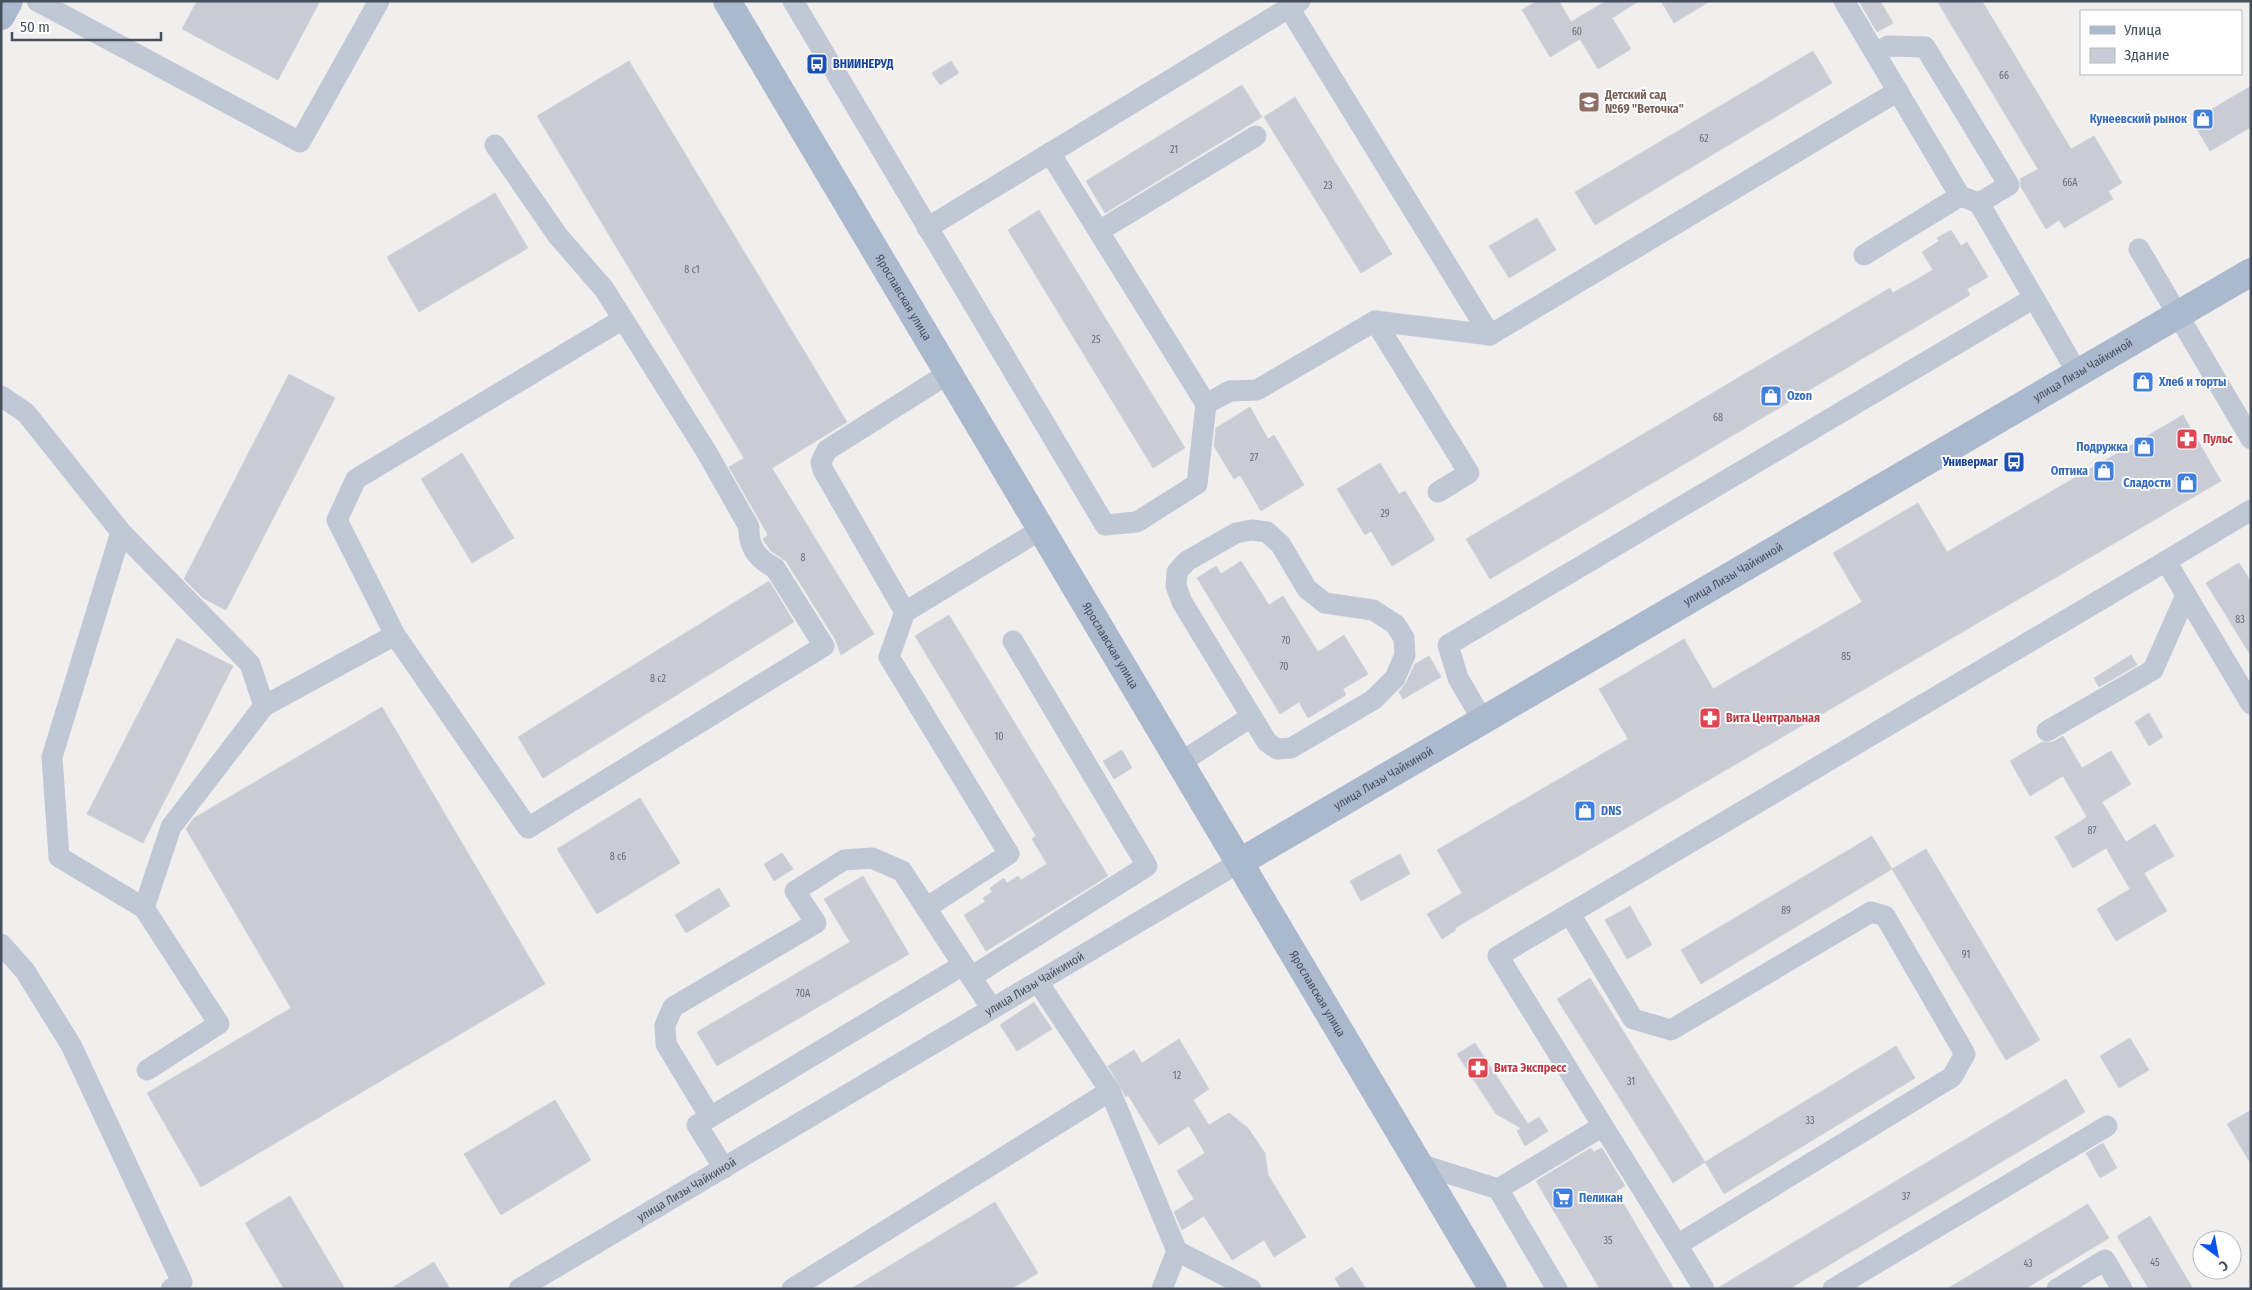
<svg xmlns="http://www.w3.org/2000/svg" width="2252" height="1290" font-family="'Fira Sans Condensed',sans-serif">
<rect width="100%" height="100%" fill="#f1eeee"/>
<g fill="#c9ccd4" stroke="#d1d3da">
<polygon points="197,1 320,1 278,80 182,29"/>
<polygon points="1537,1 1559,1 1571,22 1606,1 1639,1 1612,18 1631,49 1598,69 1580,39 1550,57 1522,10"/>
<polygon points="1661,1 1710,1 1674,23"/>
<polygon points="1859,1 1880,1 1893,23 1877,32"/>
<polygon points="1937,1 1982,1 2071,149 2094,136 2122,183 2108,191 2113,199 2064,228 2059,220 2046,229 2021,187 2020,179 2038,169"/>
<polygon points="1813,51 1832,83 1595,225 1575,192"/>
<polygon points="629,61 847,422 772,468 874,634 841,655 835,639 786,561 771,551 764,541 763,539 768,535 729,467 744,458 537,116"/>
<polygon points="951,61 959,73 940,85 932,73"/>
<polygon points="1242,85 1262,117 1105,213 1086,181"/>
<polygon points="2251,86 2251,127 2210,151 2192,121"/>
<polygon points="1295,97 1392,254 1361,273 1264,117"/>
<polygon points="495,193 528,248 419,312 387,257"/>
<polygon points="1039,210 1185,448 1153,468 1008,230"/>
<polygon points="1537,218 1556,250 1509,278 1489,246"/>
<polygon points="1951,230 1961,246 1967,242 1988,277 1967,289 1970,295 1490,579 1466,539 1890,288 1893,293 1933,270 1922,252 1939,241 1937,238"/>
<polygon points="289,374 335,398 226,610 203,598 184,579"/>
<polygon points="1250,407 1268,439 1274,435 1304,485 1261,511 1240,475 1234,479 1214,446 1216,428"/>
<polygon points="2183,415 2221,481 1455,928 1456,930 1442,939 1427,914 1462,893 1437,850 1628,739 1599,689 1684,639 1713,689 1862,602 1833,553 1918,503 1947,552"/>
<polygon points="462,453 514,538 472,563 421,479"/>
<polygon points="1380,463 1399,494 1405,491 1435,540 1392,566 1371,531 1365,535 1337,489"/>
<polygon points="1241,561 1269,605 1283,596 1318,652 1344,635 1368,674 1343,689 1346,695 1308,718 1299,702 1280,714 1197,578 1216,566 1221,574"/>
<polygon points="2239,563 2251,582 2251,656 2206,583"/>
<polygon points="769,581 794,622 543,778 518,737"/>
<polygon points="949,615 1108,876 986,951 964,915 985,902 983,898 992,892 990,888 1004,878 1007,883 1018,876 1021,880 1047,864 1032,839 1036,836 915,636"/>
<polygon points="177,638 233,666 143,843 87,814"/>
<polygon points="2131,655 2137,665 2099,687 2094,678"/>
<polygon points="1429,656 1441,677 1403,699 1399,692 1406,683 1415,664"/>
<polygon points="382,707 545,984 201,1187 147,1093 291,1008 186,829 194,818"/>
<polygon points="2149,713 2163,737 2149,746 2135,722"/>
<polygon points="2063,736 2082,768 2111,751 2131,784 2102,802 2126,842 2155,824 2174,856 2144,873 2167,911 2116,941 2097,909 2130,889 2106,848 2073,868 2055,837 2087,817 2063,776 2030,796 2010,761 2042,742 2053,742"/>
<polygon points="1122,750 1132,768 1114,779 1103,761"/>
<polygon points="640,798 680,863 597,914 557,849"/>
<polygon points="1872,836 1892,869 1701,984 1681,950"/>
<polygon points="1926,849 2040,1040 2006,1060 1892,869"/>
<polygon points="782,853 793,869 774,881 764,864"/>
<polygon points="1400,854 1410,874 1361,901 1350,881"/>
<polygon points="863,876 909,954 717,1066 697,1032 850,942 824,899"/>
<polygon points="719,888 730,906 686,933 675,915"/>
<polygon points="1630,906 1652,945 1627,959 1605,920"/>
<polygon points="1590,978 1705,1162 1673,1183 1557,999"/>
<polygon points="1034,1002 1052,1029 1017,1051 1000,1025"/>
<polygon points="2130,1038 2149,1070 2119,1088 2100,1056"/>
<polygon points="1179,1039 1209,1089 1193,1100 1209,1125 1229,1113 1248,1128 1265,1153 1268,1175 1306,1237 1274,1257 1264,1240 1232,1260 1204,1216 1182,1230 1174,1212 1194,1199 1177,1171 1205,1153 1189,1126 1159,1145 1128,1095 1126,1097 1108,1066 1134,1050 1142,1063"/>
<polygon points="1475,1043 1528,1124 1539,1117 1548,1131 1525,1146 1517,1131 1521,1128 1496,1114 1457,1054"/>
<polygon points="1896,1046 1915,1078 1724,1194 1705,1162"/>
<polygon points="2066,1079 2085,1112 1789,1289 1716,1289"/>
<polygon points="555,1100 591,1160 501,1215 464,1154"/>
<polygon points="2251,1110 2251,1164 2227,1124"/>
<polygon points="2103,1143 2117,1168 2100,1178 2086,1153"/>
<polygon points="1591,1148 1594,1152 1602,1148 1625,1186 1616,1191 1674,1289 1600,1289 1536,1181"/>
<polygon points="290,1196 345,1289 284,1289 245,1223"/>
<polygon points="995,1202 1038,1273 1011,1289 851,1289"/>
<polygon points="2088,1204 2109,1238 2025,1289 1947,1289"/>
<polygon points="2150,1216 2193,1289 2149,1289 2117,1236"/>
<polygon points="434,1262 450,1289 390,1289"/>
<polygon points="1352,1267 1366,1289 1341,1289 1335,1278"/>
</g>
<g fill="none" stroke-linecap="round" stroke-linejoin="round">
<g stroke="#c0c8d5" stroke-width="21">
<polyline points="37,1 300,142 379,1"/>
<polyline points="793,1 1105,525 1137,522 1197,484 1206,404 1230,391 1257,390 1375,321 1490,335 1898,91"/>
<polyline points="1844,1 1960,196 1979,203 2078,374"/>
<polyline points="1289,8 1490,335"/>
<polyline points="1876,54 1888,46 1925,47 2009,185 1979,203"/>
<polyline points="495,145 558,236 604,289 623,319"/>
<polyline points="1050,153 1206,404"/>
<polyline points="927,228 1300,1"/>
<polyline points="1099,231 1256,136"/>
<polyline points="2139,249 2251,439"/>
<polyline points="1864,255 1960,196"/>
<polyline points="1375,321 1469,473 1438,492"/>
<polyline points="1,396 26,413 121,532 250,664 264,706 171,827 144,908 59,857 52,757 121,532"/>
<polyline points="2251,510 2166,561 2251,704"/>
<polygon points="1252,530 1267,532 1281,545 1307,589 1325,603 1373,610 1395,624 1404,638 1405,655 1395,678 1373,700 1291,748 1277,749 1267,742 1182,602 1176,586 1177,572 1187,561 1236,533"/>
<polyline points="905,612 823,470 821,462 827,450 949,373"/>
<path d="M 264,706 L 395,635 L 528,828 L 824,646 L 775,568 C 757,559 748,547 749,527 L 706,451 L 623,319 L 356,479 L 337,520 L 395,635"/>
<polyline points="1483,721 1458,678 1448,645 2034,298"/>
<polyline points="2047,731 2153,670 2186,595"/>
<polyline points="1181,762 1251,717"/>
<polyline points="144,908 219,1024 147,1070"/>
<polyline points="1570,914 1633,1019 1671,1030 1871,912 1885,916 1965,1054 1952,1077 1677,1245 1704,1289"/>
<polyline points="1,944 25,971 71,1045 182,1282 171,1289"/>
<polyline points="971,977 1147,866 1013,641"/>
<polyline points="1038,982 1110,1091 1177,1251 1251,1289"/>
<polyline points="992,1009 926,908 1009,854 889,657 905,612 1042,529"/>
<polyline points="710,1117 666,1044 665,1025 673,1007 816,923 795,891 844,860 872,858 902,871 926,908"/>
<polyline points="1603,1126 1677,1245"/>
<polyline points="1419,1164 1498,1189 1557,1289"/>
<polyline points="724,1168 697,1125 963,965"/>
<polyline points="1498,1189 1603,1126 1498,956 2166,561"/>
<path id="s1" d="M 519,1289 L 1240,862"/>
<polyline points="792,1289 1110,1091"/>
<polyline points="1162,1289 1177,1251"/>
<polyline points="1833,1289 2107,1126"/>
<polyline points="2057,1289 2105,1260 2122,1289"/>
</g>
<g stroke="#abb9cf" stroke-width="28">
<path id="s2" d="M 727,1 L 1493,1289"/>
<polyline points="1,16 9,1"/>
<path id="s3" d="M 1240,862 L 2251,272"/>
</g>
</g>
<defs>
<g id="bus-square" transform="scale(1.125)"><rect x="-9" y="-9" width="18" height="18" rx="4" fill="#1a4fb4" stroke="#fff"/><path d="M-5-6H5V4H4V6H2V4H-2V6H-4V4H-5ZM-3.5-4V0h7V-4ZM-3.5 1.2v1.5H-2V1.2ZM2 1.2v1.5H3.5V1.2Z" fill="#fff"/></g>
<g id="school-square" transform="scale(1.125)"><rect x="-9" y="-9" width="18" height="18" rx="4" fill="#8d6e63" stroke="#fff"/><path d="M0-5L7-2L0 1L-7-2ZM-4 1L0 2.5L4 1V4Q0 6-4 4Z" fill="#fff"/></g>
<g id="shop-square" transform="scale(1.125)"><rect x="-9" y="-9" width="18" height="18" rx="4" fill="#3f7fe0" stroke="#fff"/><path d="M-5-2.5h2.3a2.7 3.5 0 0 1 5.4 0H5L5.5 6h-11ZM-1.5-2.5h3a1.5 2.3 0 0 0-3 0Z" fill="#fff"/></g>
<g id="pharmacy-square" transform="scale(1.125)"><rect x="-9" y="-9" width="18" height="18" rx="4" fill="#e0444e" stroke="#fff"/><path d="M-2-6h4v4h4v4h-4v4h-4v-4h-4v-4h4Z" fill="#fff"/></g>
<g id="supermarket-square" transform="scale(1.125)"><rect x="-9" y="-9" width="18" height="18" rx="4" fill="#3f7fe0" stroke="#fff"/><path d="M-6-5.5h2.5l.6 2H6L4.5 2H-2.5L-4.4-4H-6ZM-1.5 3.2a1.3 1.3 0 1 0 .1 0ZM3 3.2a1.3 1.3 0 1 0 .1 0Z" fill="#fff"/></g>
</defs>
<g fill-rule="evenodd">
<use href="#bus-square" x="817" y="64"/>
<use href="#school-square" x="1589" y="102"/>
<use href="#shop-square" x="2203" y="119"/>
<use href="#shop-square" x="2143" y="382"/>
<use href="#shop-square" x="1771" y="396"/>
<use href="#pharmacy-square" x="2187" y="439"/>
<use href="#shop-square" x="2144" y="447"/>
<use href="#bus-square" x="2014" y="462"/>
<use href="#shop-square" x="2104" y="471"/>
<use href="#shop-square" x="2187" y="483"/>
<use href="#pharmacy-square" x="1710" y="718"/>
<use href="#shop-square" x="1585" y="811"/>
<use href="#pharmacy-square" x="1478" y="1068"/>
<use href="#supermarket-square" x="1563" y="1198"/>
</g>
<g text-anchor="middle" stroke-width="4" stroke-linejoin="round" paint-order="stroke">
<g font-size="10" fill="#666e7b">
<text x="1577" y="35">60</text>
<text x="2004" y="79">66</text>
<text x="1704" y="142">62</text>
<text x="1174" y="153">21</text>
<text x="2070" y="186">66А</text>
<text x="1328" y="189">23</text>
<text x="692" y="273">8 с1</text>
<text x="1096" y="343">25</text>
<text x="1718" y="421">68</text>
<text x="1254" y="461">27</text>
<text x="1385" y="517">29</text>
<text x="803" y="561">8</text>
<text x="2240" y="623">83</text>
<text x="1286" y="644">70</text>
<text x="1846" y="660">85</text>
<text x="1284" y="670">70</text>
<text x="658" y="682">8 с2</text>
<text x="999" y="740">10</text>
<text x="2092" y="834">87</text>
<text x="618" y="860">8 с6</text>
<text x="1786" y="914">89</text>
<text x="1966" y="958">91</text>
<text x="803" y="997">70А</text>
<text x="1177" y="1079">12</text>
<text x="1631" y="1085">31</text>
<text x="1810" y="1124">33</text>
<text x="1906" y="1200">37</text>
<text x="1608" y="1244">35</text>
<text x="2155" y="1266">45</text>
<text x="2028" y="1267">43</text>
</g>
<g font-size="12" font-weight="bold" fill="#164399" stroke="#fff" text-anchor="start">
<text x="833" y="68">ВНИИНЕРУД</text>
<text x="1998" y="466" text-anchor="end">Универмаг</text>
</g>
<g font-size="12" font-weight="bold" fill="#785e54" stroke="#fff" text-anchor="start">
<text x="1605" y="99">Детский сад<tspan x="1605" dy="14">№69 "Веточка"</tspan></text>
</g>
<g font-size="12" font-weight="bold" fill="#366cbe" stroke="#fff" text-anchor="end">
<text x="2187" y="123">Кунеевский рынок</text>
<text x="2159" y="386" text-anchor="start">Хлеб и торты</text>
<text x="1787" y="400" text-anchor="start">Ozon</text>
<text x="2128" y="451">Подружка</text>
<text x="2088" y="475">Оптика</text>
<text x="2171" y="487">Сладости</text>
<text x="1601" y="815" text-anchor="start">DNS</text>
<text x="1579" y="1202" text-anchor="start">Пеликан</text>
</g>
<g font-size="12" fill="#454f5d" stroke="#fff">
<text dy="4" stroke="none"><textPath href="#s2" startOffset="345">Ярославская улица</textPath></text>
<text dy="4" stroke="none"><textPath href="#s3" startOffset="976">улица Лизы Чайкиной</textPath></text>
<text dy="4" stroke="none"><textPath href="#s3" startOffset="571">улица Лизы Чайкиной</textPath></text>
<text dy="4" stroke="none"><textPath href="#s2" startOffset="750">Ярославская улица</textPath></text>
<text dy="4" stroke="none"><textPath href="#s3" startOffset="166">улица Лизы Чайкиной</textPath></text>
<text dy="4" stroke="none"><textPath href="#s1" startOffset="599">улица Лизы Чайкиной</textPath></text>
<text dy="4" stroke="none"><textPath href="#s2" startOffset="1155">Ярославская улица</textPath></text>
<text dy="4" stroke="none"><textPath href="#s1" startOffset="195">улица Лизы Чайкиной</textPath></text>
</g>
<g font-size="12" font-weight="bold" fill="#be3a42" stroke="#fff" text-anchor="start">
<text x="2203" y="443">Пульс</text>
<text x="1726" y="722">Вита Центральная</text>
<text x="1494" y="1072">Вита Экспресс</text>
</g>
</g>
<rect width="2252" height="1290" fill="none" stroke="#454f5d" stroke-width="5"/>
<rect x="2080" y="10" width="162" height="65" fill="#ffffff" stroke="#b5b9be"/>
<rect x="2090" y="26" width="25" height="8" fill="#abb9cf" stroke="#b5b9be"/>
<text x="2124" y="35" font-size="15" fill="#454f5d">Улица</text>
<rect x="2090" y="48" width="25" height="15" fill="#c9ccd4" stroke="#b5b9be"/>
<text x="2124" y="60" font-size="15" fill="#454f5d">Здание</text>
<g transform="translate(2217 1255) rotate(148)"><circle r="24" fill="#ffffff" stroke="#b5b9be"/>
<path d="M0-4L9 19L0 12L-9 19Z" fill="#0b53ee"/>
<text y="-8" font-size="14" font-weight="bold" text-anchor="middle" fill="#454f5d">С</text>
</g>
<path d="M12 32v8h149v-8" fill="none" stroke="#454f5d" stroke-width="2.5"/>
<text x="20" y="32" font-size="15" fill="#454f5d" stroke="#ffffff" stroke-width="4" paint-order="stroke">50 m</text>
</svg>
